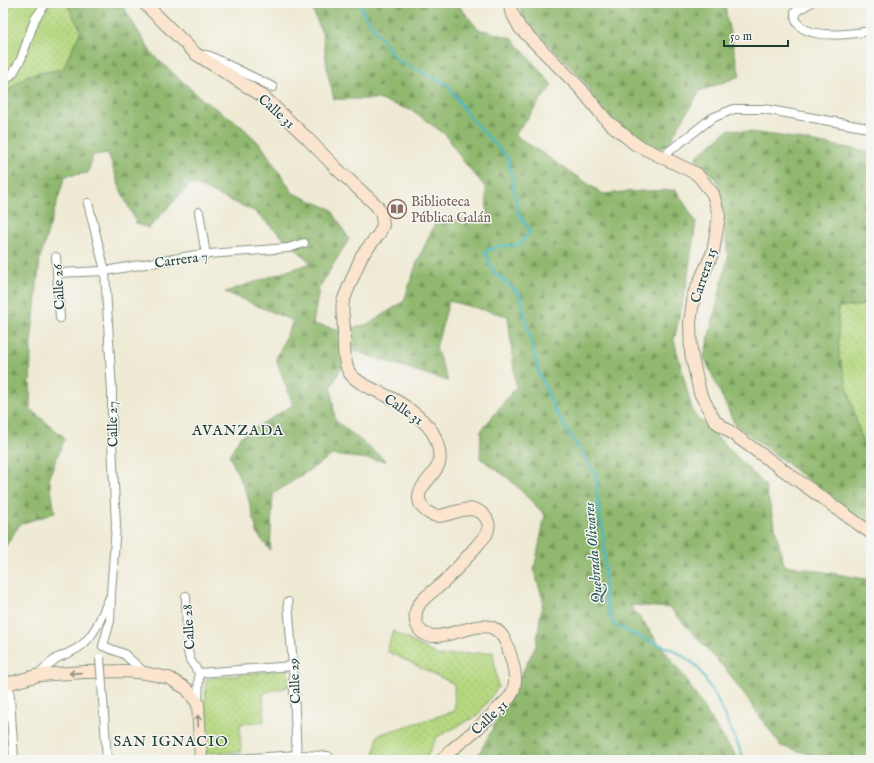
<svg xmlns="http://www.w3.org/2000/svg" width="874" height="763" font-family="'IM FELL English',serif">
<defs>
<pattern id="grass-dots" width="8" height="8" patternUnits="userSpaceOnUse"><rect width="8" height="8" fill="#b6d880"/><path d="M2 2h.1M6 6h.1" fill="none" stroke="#9cba6f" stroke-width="1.8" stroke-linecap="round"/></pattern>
<pattern id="forest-firs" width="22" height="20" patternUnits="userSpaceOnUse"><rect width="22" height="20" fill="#90b86e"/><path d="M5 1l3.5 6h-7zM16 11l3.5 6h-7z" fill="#75975b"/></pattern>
</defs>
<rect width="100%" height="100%" fill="#f6f6f2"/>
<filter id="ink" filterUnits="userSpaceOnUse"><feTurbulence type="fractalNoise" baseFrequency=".025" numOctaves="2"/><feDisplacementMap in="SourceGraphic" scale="8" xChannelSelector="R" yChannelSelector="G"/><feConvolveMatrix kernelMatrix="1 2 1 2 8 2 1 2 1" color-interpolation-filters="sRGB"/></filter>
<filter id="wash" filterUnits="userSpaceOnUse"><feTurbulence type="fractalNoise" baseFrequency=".012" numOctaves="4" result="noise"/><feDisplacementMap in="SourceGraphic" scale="16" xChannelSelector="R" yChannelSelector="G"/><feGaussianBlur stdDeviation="0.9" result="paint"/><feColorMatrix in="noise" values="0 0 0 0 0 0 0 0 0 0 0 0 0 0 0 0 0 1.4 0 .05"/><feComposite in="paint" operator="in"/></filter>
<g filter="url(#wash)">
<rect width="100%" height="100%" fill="#efead4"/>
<g fill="url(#grass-dots)" stroke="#6a8a5a">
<polygon points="15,3 66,3 81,30 63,69 28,75 3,94 3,12"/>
<polygon points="871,305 871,474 839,357 838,307"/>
<polygon points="393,631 439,656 493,652 498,687 477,716 437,737 425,760 373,760 378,735 455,711 454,684 387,651"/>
<polygon points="288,669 288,687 263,693 264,721 240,724 241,752 204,753 206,679"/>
</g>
<g fill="url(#forest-firs)" stroke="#587a51">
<polygon points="66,3 121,3 152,54 202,99 240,125 261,145 293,193 331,209 349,239 319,288 313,324 343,330 369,324 404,301 416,265 436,221 487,217 486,188 463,161 446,135 413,111 378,99 334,99 328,75 323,36 310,3 462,3 459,6 478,29 512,38 552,85 515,135 603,194 623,192 676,190 696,222 687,282 674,340 693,413 765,485 784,565 871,580 871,760 829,760 781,746 727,671 670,608 630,605 683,675 717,729 739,760 486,760 478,756 536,646 543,600 534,570 545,515 508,478 480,458 481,431 516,387 508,316 449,301 436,348 448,381 351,350 331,387 335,420 386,461 332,455 273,494 270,550 258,535 247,494 229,455 240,437 293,405 276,359 293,321 225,292 311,263 254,211 191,183 149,228 137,224 121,191 108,153 93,155 88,173 65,176 40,258 31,344 30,409 65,438 49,477 55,513 20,524 3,550 3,94 28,75 63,69 81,30"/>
<polygon points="518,3 725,3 727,20 740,76 700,91 667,146 655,150 602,112 583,80 523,18"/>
<polygon points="729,129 787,137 871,152 871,305 838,307 839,357 871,474 871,528 734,423 704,357 728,257 718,182 695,158"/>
</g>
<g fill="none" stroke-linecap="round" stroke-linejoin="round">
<polyline stroke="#4ab9c3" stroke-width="2.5" points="360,3 365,16 397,60 448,85 471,119 508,158 518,212 530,231 519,245 499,246 485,252 494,272 520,295 538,370 555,411 596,475 597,497 604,540 605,601 614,625 647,640 674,650 697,666 716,697 743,756 747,760"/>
</g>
</g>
<g filter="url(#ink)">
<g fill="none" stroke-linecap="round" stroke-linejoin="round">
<g stroke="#879484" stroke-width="10">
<g id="street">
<path d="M 810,3 L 795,12 C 795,16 796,21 798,24 C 812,40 852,34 871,31"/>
<polyline points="205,55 210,56 273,87"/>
<polyline points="3,83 13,73 21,59 35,19 46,3"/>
<polyline points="663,156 712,118 734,109 764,109 868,128 871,127"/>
<polyline points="88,203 105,271 112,392 112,443 116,525 111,594 110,621 103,646 124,654 145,673"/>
<polyline points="199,212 206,255"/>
<polyline points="56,257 60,318"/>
<polyline points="57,273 105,271 196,255 288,248 304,243"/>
<polyline points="186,596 187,647 190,660 199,673 198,704"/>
<polyline points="288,602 293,666 297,760"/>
<polyline points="199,673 293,666"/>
<polyline points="3,675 9,683 14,760"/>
<path d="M 39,675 C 44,669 50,663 57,658 C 66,654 75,651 82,645 C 96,633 102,615 109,599"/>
<polyline points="102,684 107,760"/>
<polyline points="221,760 297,755 328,756"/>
</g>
</g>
<g stroke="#879484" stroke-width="14">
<g id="secondary">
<path d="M 144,3 L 196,54 L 264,97 L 308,139 L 336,168 L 377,206 L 382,216 L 383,225 L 379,234 L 362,255 L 343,301 C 341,311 344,320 344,331 C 344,343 343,358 348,370 C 354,384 380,391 393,399 C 406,406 429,423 435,437 C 438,444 441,456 439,463 C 435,478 409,490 423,508 C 426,512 433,516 439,516 C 454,514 475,501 486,518 C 490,524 489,529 486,535 C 473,550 460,566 446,580 C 433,593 409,603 417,625 C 428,653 474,618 493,628 C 506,635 508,648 512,661 C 516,673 517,688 509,698 L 478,728 L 449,752 L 442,760"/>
<polyline points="510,3 511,11 520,28 580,88 607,121 635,144 697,174 713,194 719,216 713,252 694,294 690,323 691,353 700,393 715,421 871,533"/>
<polyline points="3,685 39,675 85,672 126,671 145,673 169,678 187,689 198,704 201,760"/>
</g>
</g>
<use href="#street" stroke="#fff" stroke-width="8"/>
<use href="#secondary" stroke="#fbe5cf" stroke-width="12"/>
<g stroke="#879484" stroke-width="10" stroke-linecap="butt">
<polyline id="street-bridge" points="100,658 102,684"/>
</g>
<use href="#street-bridge" stroke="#fff" stroke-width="8"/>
</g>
<defs><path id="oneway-shaft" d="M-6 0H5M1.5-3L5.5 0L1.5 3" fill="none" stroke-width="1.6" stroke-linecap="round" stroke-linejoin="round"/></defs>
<g stroke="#8d9182">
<use href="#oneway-shaft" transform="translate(75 673) rotate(176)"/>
<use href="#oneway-shaft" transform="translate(198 721) rotate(-93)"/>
</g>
</g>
<defs>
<g id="library-ring" transform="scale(1)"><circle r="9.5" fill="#f6f6f2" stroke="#8d6e63" stroke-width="1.5"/><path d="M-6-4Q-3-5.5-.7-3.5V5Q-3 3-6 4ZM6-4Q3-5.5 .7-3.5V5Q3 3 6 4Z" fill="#8d6e63"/></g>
</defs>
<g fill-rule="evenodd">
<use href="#library-ring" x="397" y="209"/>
</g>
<g text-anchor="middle" stroke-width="3" stroke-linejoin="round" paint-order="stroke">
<g font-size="14" fill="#1f3d34" stroke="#f6f6f2">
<text transform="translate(277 111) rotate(42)" y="5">Calle 31</text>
<text transform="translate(181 259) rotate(-8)" y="5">Carrera 7</text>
<text transform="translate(703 275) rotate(-72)" y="5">Carrera 15</text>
<text transform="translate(58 287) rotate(-93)" y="5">Calle 26</text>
<text transform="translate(404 409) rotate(34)" y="5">Calle 31</text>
<text transform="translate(112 424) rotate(-91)" y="5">Calle 27</text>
<text transform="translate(188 627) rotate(-94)" y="5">Calle 28</text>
<text transform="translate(294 681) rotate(-93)" y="5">Calle 29</text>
<text transform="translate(489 717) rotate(-43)" y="5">Calle 31</text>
</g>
<g font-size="14" fill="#785e54" stroke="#f6f6f2" text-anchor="start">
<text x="411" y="206">Biblioteca<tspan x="411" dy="16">Pública Galán</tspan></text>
</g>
<g font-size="15" letter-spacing="1" fill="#1f3d34" stroke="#f6f6f2">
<text x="238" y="435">AVANZADA</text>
<text x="171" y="746">SAN IGNACIO</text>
</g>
<g font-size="15" font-style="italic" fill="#2a5c58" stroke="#f6f6f2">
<text transform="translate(593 553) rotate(-95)" y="5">Quebrada Olivares</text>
</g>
</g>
<rect width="874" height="763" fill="none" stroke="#f6f6f2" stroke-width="16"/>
<path d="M724 40v6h64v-6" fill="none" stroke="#1f3d34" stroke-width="2"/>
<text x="730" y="40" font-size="12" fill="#1f3d34" stroke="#f6f6f2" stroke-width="3" paint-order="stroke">50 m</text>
</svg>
